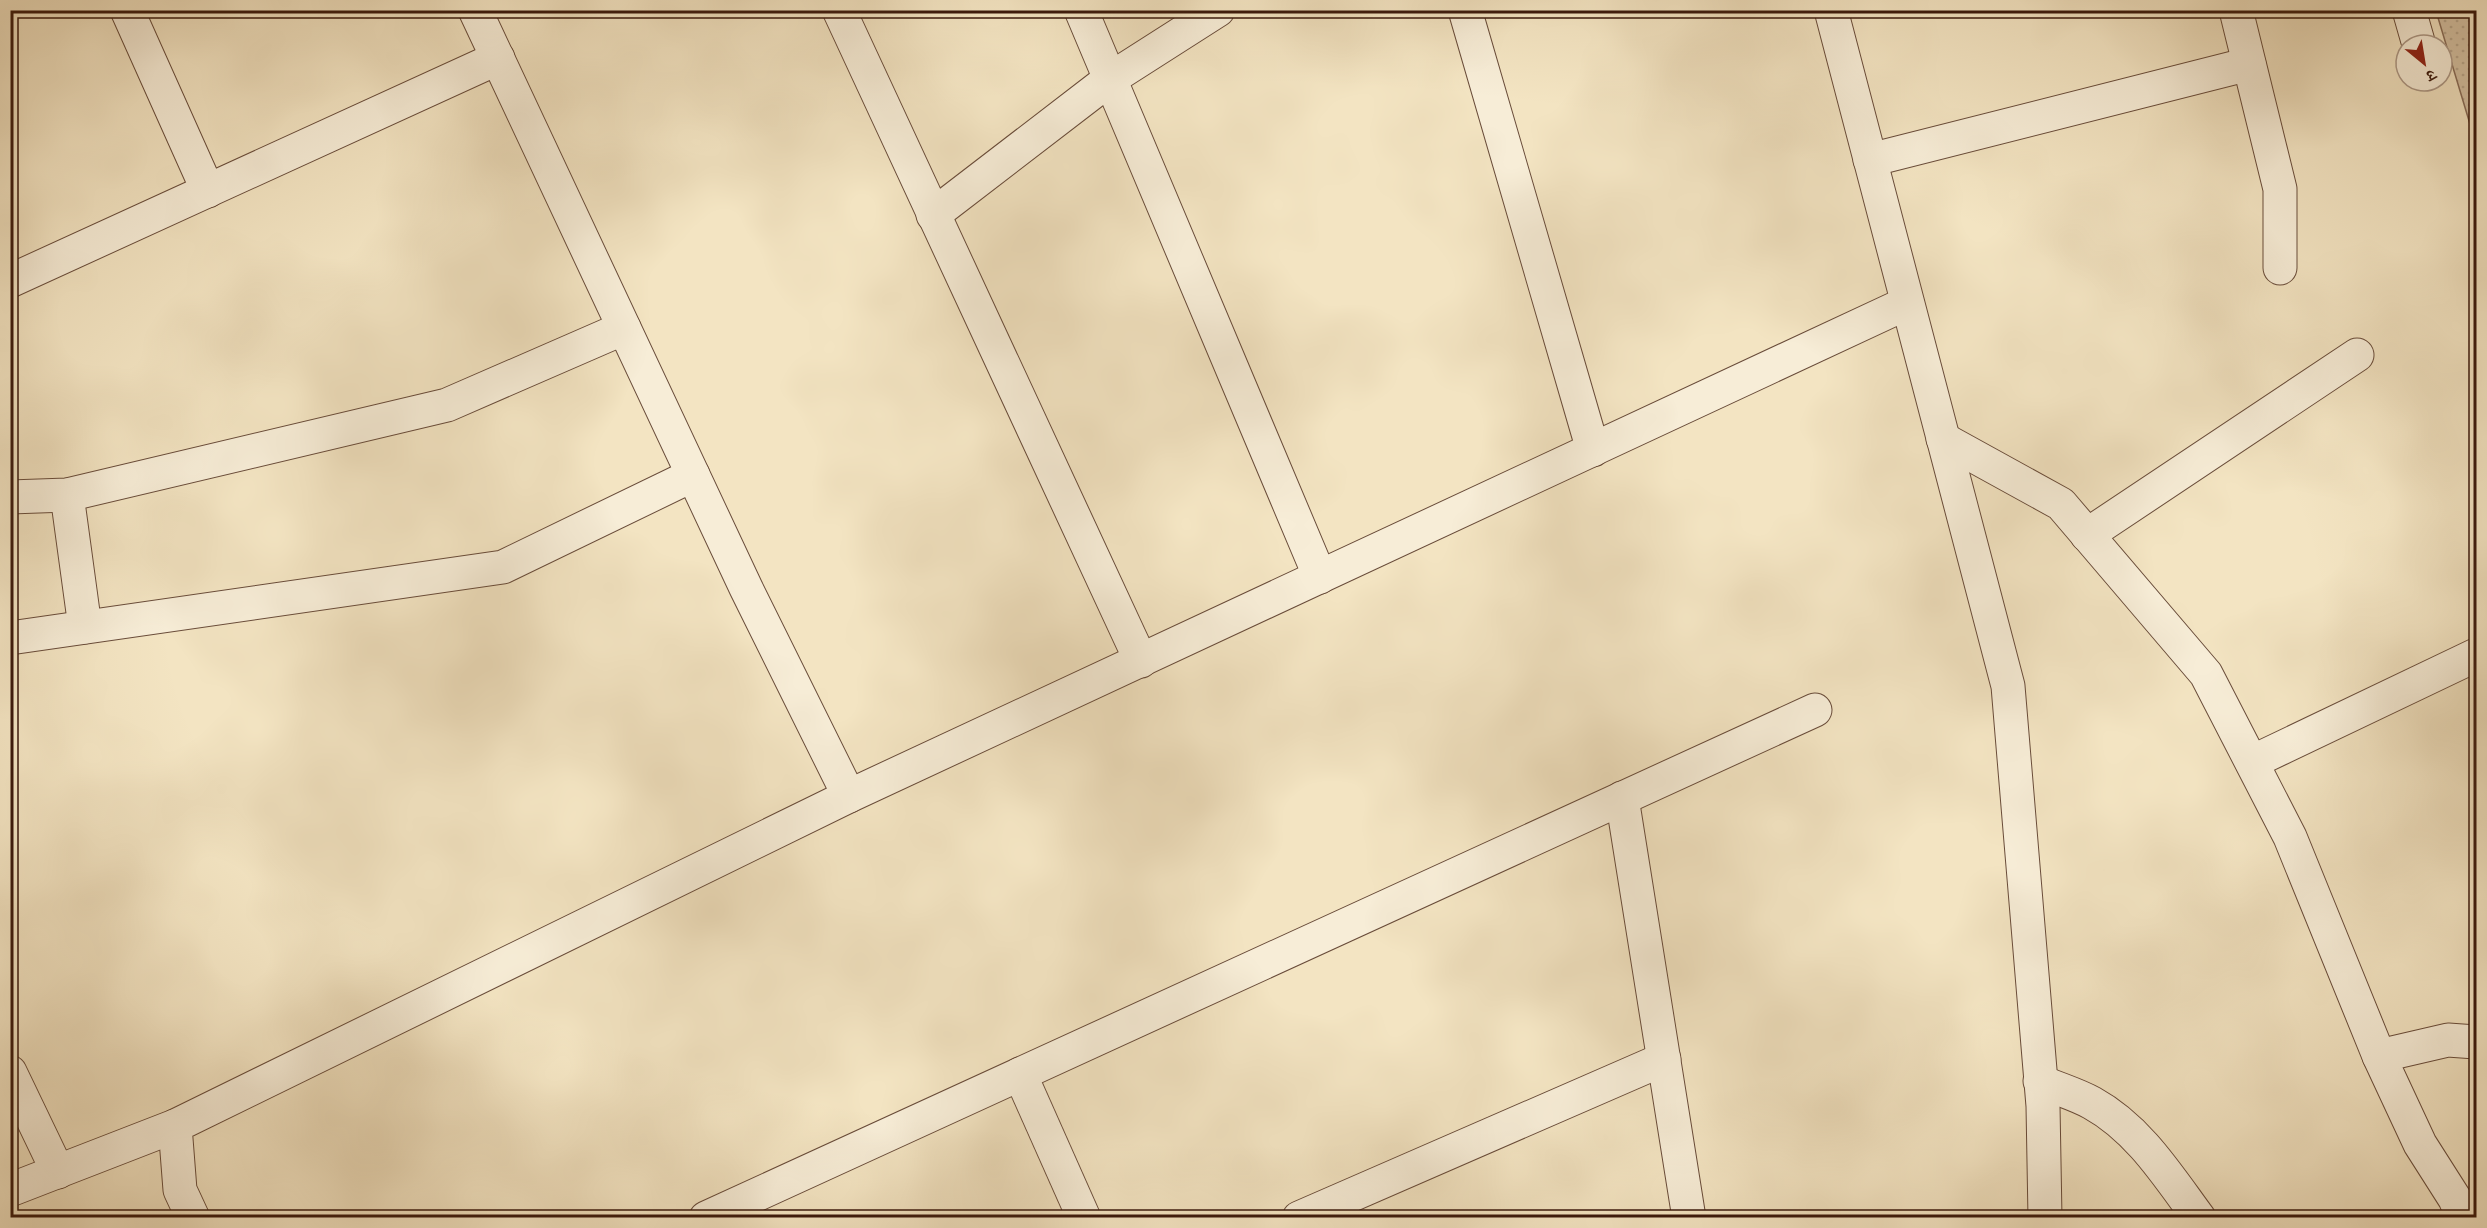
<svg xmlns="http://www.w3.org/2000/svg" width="2487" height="1228" font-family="Cardo,'Noto Serif Devanagari',serif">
<defs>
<pattern id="green-dots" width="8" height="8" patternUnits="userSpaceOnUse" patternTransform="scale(1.5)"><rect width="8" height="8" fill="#d4c1a3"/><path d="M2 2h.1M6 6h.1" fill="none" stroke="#b7a58b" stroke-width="1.8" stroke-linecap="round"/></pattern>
</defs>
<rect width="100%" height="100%" fill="#f3e4c2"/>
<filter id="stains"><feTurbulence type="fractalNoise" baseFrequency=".00333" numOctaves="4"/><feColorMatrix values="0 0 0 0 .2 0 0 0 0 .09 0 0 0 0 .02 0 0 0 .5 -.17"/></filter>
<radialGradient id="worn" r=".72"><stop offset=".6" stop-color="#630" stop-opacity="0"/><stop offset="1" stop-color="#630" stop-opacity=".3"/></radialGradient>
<polygon fill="url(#green-dots)" stroke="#886d58" stroke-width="1.5" points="2436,11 2476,11 2476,144"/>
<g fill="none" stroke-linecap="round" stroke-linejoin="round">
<g stroke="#694c3a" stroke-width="35">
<g id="street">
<polyline points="127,10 208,191"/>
<polyline points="475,10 746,588 849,796"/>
<polyline points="839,10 1141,661"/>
<polyline points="1081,10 1320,577"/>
<polyline points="1465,10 1593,450"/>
<polyline points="1831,10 2008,686 2043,1106 2045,1218"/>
<polyline points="2236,10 2280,189 2280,268"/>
<polyline points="2409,10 2419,45"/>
<polyline points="1870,160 2249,64"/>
<polyline points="933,215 1110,79 1218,10"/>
<polyline points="10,281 498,58"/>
<polyline points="1943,439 2061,504 2206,674 2290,837 2379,1056 2420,1144 2455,1199 2463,1218"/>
<polyline points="67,495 85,627"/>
<polyline points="10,497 67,495 447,405 624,328"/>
<polyline points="2087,535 2357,355"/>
<polyline points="10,638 503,567 693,475"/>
<polyline points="2252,762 2476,655"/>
<polyline points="1622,798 1689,1218"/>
<polyline points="2379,1056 2448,1040 2476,1042"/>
<polyline points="10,1072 58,1172"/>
<polyline points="1020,1074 1084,1218"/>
<path d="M 2040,1081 C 2057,1089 2076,1094 2092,1103 C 2139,1129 2168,1176 2199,1218"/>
<polyline points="10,1190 175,1126"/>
<polyline points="193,1218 180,1190 175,1126 849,796 1907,303"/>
<polyline points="706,1218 1815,710"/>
<polyline points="1299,1218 1664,1059"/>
</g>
</g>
<use href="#street" stroke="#f7edd7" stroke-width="33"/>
</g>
<rect width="2487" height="1228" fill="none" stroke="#f3e4c2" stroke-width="36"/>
<rect x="12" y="12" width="2463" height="1204" fill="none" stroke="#3b190c" stroke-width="3"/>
<rect x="18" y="18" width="2451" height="1192" fill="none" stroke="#3b190c" stroke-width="1.5"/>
<g transform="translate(2424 63) rotate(150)"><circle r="28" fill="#f7edd7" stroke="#ac9886" stroke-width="1.5"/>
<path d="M0-4.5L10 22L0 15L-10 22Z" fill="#8f2418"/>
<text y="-9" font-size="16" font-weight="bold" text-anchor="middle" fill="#3b190c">उ</text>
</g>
<rect width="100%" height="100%" filter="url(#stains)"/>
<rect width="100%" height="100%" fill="url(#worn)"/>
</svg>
